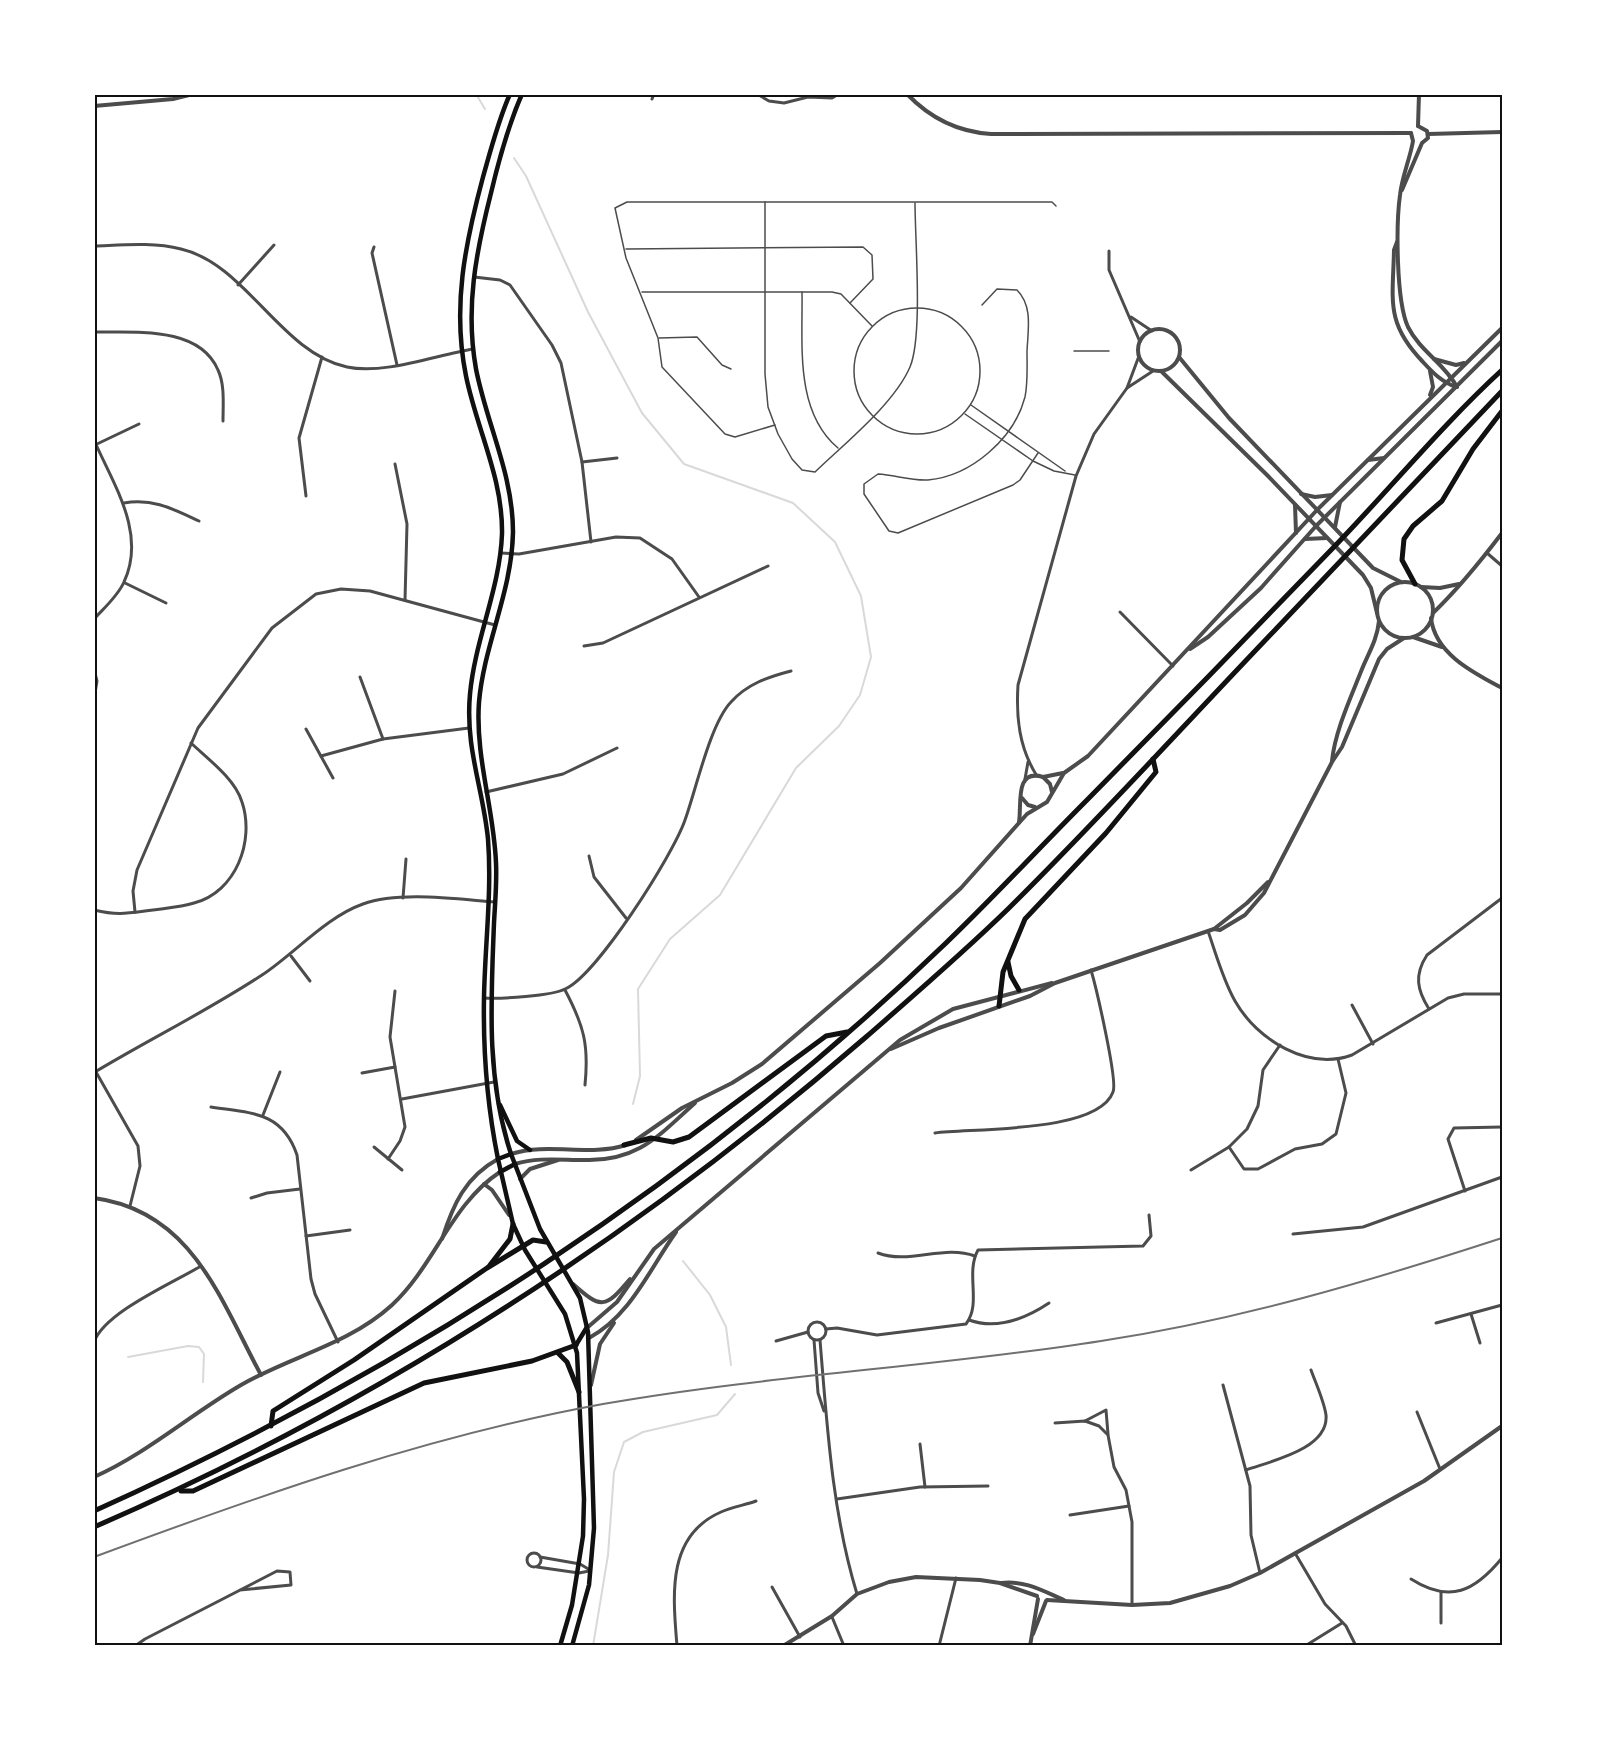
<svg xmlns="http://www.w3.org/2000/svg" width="1597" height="1740" font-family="Roboto,sans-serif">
<rect width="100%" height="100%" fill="#fff"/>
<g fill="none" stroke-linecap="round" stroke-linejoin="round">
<g stroke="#d9d9d9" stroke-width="2">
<polyline points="476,94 485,109"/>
<polyline points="514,158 526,176 588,312 642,413 684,464 793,503 835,542 861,596 871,657 860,695 839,726 796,768 720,895 670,939 638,989 640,1076 633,1104"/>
<polyline points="683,1261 710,1295 726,1327 731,1365"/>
<polyline points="128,1357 188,1346 199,1347 204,1354 203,1382"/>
<polyline points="593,1646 608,1555 614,1472 624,1442 643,1432 717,1415 735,1394"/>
</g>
<g stroke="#4c4c4c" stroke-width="1.5">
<path d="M 765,202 L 765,374 L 768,407 L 778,434 L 792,459 L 802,470 L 815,472 C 845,443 894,404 910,367 C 923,336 915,240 915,203"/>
<polyline points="626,249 863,247 872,255 873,279 850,303"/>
<polyline points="642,292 832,292 841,294 872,326"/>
<path d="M 802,292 C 803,343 794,411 838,448"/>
<path d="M 982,305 L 997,289 L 1017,290 C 1033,306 1028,330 1027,351 C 1027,366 1028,383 1025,397 C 1014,439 971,476 928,480 C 911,481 895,475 878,474 L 864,484 L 864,494 L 889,531 L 898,533 L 1013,485 L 1020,480 L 1038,453"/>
<circle cx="917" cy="371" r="63"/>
<polyline points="659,338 697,337 722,365 731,369"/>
<polyline points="1074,351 1109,351"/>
<polyline points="971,405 1065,471"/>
<polyline points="965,414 1033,461 1054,471 1075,475"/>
<polyline points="775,425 735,437 725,434 662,367 658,338 626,258 615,208 627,202 1052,202 1056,206"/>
</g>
<g stroke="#4c4c4c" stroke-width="3">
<polyline points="757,94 769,101 784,103 808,97 832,98 839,94"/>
<polyline points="652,99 654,94"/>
<path d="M 94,246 C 123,245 153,242 181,249 C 246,264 281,353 347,367 C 384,375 436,355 473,349"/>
<polyline points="374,247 372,253 397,365"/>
<polyline points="1109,251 1109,270 1140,342"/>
<polyline points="474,277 500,280 510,285 552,345 561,363 582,462 591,542"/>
<polyline points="238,285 274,245"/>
<polyline points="1131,317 1152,331"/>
<path d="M 94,332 C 133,333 199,325 218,370 C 225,385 223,404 223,421"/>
<polyline points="1127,388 1153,371"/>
<path d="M 94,440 C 113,484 147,533 124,582 C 118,596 104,608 94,619"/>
<polyline points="97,444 139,424"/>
<polyline points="582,462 617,458"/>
<polyline points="395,464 407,524 405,600"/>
<polyline points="306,496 299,438 322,357"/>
<path d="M 124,503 C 153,498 173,509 199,521"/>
<polyline points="501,553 519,554 616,537 640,538 672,559 699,597"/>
<polyline points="1487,553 1502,566"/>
<polyline points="125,583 166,603"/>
<polyline points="1120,612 1173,666"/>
<polyline points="584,646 603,643 768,566"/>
<polyline points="94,669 97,681 94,699"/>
<polyline points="360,677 383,739"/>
<polyline points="306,729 333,778"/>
<polyline points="321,756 383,739 469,728"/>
<path d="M 1037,776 C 1019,748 1016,717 1018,685 L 1076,476 L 1094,434 L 1127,388 L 1139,356"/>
<polyline points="1025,779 1028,762"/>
<polyline points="486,792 563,774 617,748"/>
<polyline points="589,856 594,877 626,918"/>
<polyline points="403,898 406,859"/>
<path d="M 94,910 C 119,916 129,913 153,910 C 167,908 181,907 194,903 C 236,892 255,841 242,802 C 235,779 208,759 191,743"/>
<polyline points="135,912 133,891 137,870 198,728 272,628 316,594 341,589 370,591 495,625"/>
<path d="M 1208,931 C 1216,954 1223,980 1235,1001 C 1257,1040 1308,1071 1352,1055 L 1448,998 L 1464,994 L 1502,994"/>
<polyline points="291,956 310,981"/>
<path d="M 565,990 C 584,1026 589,1045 585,1085"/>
<path d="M 484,998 C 500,999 552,996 565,989 C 597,975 673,855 685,820 C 696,790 710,724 731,702 C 747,684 768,677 791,671"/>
<polyline points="1352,1005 1373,1044"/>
<path d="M 1429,1009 C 1417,990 1414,975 1427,955 L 1502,898"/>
<path d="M 95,1072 C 150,1039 209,1010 262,975 C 294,954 326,917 363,904 C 399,891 456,899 495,902"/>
<polyline points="96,1072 138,1146 140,1166 130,1206"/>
<polyline points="362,1073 395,1067"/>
<polyline points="402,1099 494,1082"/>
<path d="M 211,1107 C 250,1113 282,1111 297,1155 L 311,1279 L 315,1294 L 338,1342"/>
<polyline points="263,1115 280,1072"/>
<path d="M 935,1133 C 975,1128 1098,1133 1113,1092 C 1118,1081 1096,987 1091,970"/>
<polyline points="374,1147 402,1170"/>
<polyline points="1229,1147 1244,1169 1258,1169 1295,1149 1322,1144 1336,1134 1346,1093 1338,1059"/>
<polyline points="388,1159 400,1141 405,1127 390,1037 395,991"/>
<polyline points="1191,1170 1229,1147 1247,1129 1258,1106 1263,1070 1280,1045"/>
<polyline points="1465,1191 1448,1139 1454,1128 1502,1127"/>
<polyline points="251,1198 267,1193 300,1189"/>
<polyline points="1293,1234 1363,1227 1502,1177"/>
<polyline points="306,1236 350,1230"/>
<path d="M 878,1253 C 910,1265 943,1244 975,1256"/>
<polyline points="1471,1314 1480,1343"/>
<path d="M 969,1320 C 997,1330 1025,1319 1049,1303"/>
<circle cx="817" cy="1331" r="9"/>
<polyline points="1436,1323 1502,1305"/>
<path d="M 826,1329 L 837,1328 L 877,1335 L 966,1324 C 982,1303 965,1274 978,1250 L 1143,1246 L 1151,1236 L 1149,1215"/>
<polyline points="814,1340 818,1393 824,1411"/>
<path d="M 820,1340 C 827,1425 832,1512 857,1594"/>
<polyline points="776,1341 808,1332"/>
<path d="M 94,1342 C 105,1312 173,1283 201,1266"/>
<polyline points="1223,1385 1250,1486 1251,1535 1260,1573"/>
<polyline points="1417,1412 1440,1469"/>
<polyline points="1085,1421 1106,1410 1108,1434"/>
<polyline points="1055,1423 1085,1421 1099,1426 1108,1435 1114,1467 1126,1490 1132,1522 1132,1605"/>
<polyline points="920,1444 925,1487"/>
<path d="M 1246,1470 C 1271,1461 1329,1449 1326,1415 C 1324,1401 1316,1384 1311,1370"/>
<polyline points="837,1499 920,1487 988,1486"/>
<polyline points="1070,1515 1129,1506"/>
<circle cx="534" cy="1560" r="7"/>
<polyline points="1295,1553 1325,1604 1346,1626 1356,1646"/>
<polyline points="540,1557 580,1564 590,1570"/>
<polyline points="537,1567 579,1573 589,1571"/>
<path d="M 1411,1579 C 1450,1604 1475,1591 1502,1558"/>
<polyline points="772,1587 800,1637"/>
<polyline points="1441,1593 1441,1623"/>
<polyline points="832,1617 844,1646"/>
<polyline points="135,1646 145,1639 277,1571 290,1572 291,1585 240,1590"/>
<path d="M 677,1646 C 673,1596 666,1536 721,1512 C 732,1507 745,1505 756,1501"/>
<polyline points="939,1646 956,1578"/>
<polyline points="1305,1646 1342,1623"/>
</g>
<g stroke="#4c4c4c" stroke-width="4">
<path d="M 907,94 C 930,118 959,132 991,134 L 1411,133"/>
<polyline points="94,106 173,99 193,94"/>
<polyline points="1418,126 1419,94"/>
<path d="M 1411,133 L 1413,141 C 1410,159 1402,176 1400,195 C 1396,224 1396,301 1408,327 C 1420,351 1445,364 1457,387"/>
<polyline points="1428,134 1502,132"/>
<polyline points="1402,190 1422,143 1428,138 1427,131 1418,126"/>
<path d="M 1397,242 L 1394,250 C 1393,300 1385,323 1423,362 C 1433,373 1442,382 1456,387"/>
<circle cx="1159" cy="350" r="21"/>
<polyline points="1179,357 1229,418 1373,568 1401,582"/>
<polyline points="1434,359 1456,365 1464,363"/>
<polyline points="1161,371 1267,475 1363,575 1371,588 1377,613"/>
<polyline points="1430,395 1433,387 1430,371"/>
<polyline points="1368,460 1384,458"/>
<polyline points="1301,494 1315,497 1332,495"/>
<polyline points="1295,505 1296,533"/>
<polyline points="1335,527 1340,502"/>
<polyline points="1305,539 1327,538"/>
<circle cx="1405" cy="610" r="28"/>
<polyline points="1421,587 1440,588 1459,584"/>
<path d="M 1433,613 C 1458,589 1480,562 1502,533"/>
<path d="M 1431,618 C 1435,654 1474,673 1502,688"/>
<polyline points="1413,637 1442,647"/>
<polyline points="1190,649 1208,637 1261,588 1316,526 1502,341"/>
<path d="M 1332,761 C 1335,731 1351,697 1362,669 C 1369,652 1377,640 1379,621"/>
<polyline points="1043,777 1063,773"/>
<polyline points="1022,798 1028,805 1035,807"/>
<path d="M 1019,822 C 1022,805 1014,768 1043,777 L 1050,784 L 1052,792"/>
<polyline points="1214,929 1247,903 1268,882"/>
<polyline points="891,1049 939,1028 1030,996 1055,983 1214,929 1220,930 1245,915 1264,893 1332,762 1342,747 1379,659 1387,649 1404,638"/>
<polyline points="636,1140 682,1108 732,1083 762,1064 880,963 961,888 1027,814 1047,802 1064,773 1088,756 1317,510 1502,328"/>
<path d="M 511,1154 C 549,1142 589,1157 626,1145"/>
<path d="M 515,1164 C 538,1157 560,1160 584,1160 C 638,1162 659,1135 695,1103"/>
<polyline points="520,1179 530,1169 558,1160"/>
<polyline points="484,1184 492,1190 509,1215"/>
<path d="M 94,1198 C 192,1211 220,1299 261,1375"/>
<path d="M 442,1239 C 453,1205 465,1177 498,1159"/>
<path d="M 573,1284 C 601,1309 605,1309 630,1279"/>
<polyline points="588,1327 617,1302 654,1249 900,1040 953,1009 1052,983"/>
<path d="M 589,1338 C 631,1315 649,1270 676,1232"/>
<polyline points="591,1385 600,1344 614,1323"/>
<path d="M 94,1477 C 146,1454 191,1414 241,1385 C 291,1356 348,1345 392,1305 C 435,1265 451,1204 500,1172"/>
<path d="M 1001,1583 C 1025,1580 1043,1591 1064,1600"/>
<polyline points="1047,1600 1132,1605 1170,1603 1230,1586 1260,1573 1424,1481 1502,1426"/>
<polyline points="1033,1634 1046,1601"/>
<polyline points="783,1646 832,1616 857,1594 889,1582 916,1577 980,1580 1000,1583 1037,1596"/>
<polyline points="1030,1646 1038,1599"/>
</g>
<g stroke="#111" stroke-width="4.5">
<polyline points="500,1105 517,1141 530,1150"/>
<path d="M 511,1154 C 486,1078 491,1001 494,923 C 495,903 497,883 496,863 C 494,809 475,757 479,702 C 484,644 512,592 513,532 C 513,474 487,425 476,369 C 465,308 476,252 491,193 C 499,159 508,126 522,94"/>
<path d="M 498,1159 C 487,1105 483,1052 484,997 C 485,945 492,891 488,839 C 483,788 465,748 470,694 C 475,639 500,589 502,534 C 503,478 477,430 466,376 C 452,307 465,244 483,177 C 491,149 498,121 510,94"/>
</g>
<g stroke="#111" stroke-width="4.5">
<polyline points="500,1172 515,1164"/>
<polyline points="576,1345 587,1327"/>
<polyline points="560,1646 572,1605 583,1536 584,1499 577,1353 565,1314 525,1250 513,1224 498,1159 511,1154 540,1229 580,1298 588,1332 594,1528 589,1585 572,1646"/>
</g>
<g stroke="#111" stroke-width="5">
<polyline points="1415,584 1402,560 1404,539 1413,526 1442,501 1473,449 1502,411"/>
<polyline points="1008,962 1011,976 1019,990"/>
<polyline points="999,1006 1003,972 1025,919 1106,833 1156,772 1153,759"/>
<polyline points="624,1145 651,1138 673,1142 689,1137 826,1036 847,1032"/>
<polyline points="490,1265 510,1239 513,1224"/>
<polyline points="558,1353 567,1362 579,1392"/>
<polyline points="271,1426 273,1411 354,1360 487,1268 533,1240 546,1242"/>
<polyline points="181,1491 193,1491 424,1383 532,1361 576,1345"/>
<path d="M 94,1511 C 407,1370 699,1181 946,943 C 995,896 1040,847 1088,799 C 1170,716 1251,633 1332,549 C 1389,490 1442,425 1502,370"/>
<path d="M 94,1527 C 376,1405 634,1238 866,1037 C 914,995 963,953 1009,908 C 1100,818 1186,723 1275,630 C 1351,550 1427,470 1502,391"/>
</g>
<path stroke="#707070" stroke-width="2" d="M 94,1557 C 261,1495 427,1436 603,1404 C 768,1375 936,1367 1101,1341 C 1239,1320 1370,1281 1502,1238"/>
</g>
<rect width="1597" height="1740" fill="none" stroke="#ffffff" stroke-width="192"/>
<rect x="96" y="96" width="1405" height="1548" fill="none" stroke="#111" stroke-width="2"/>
</svg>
